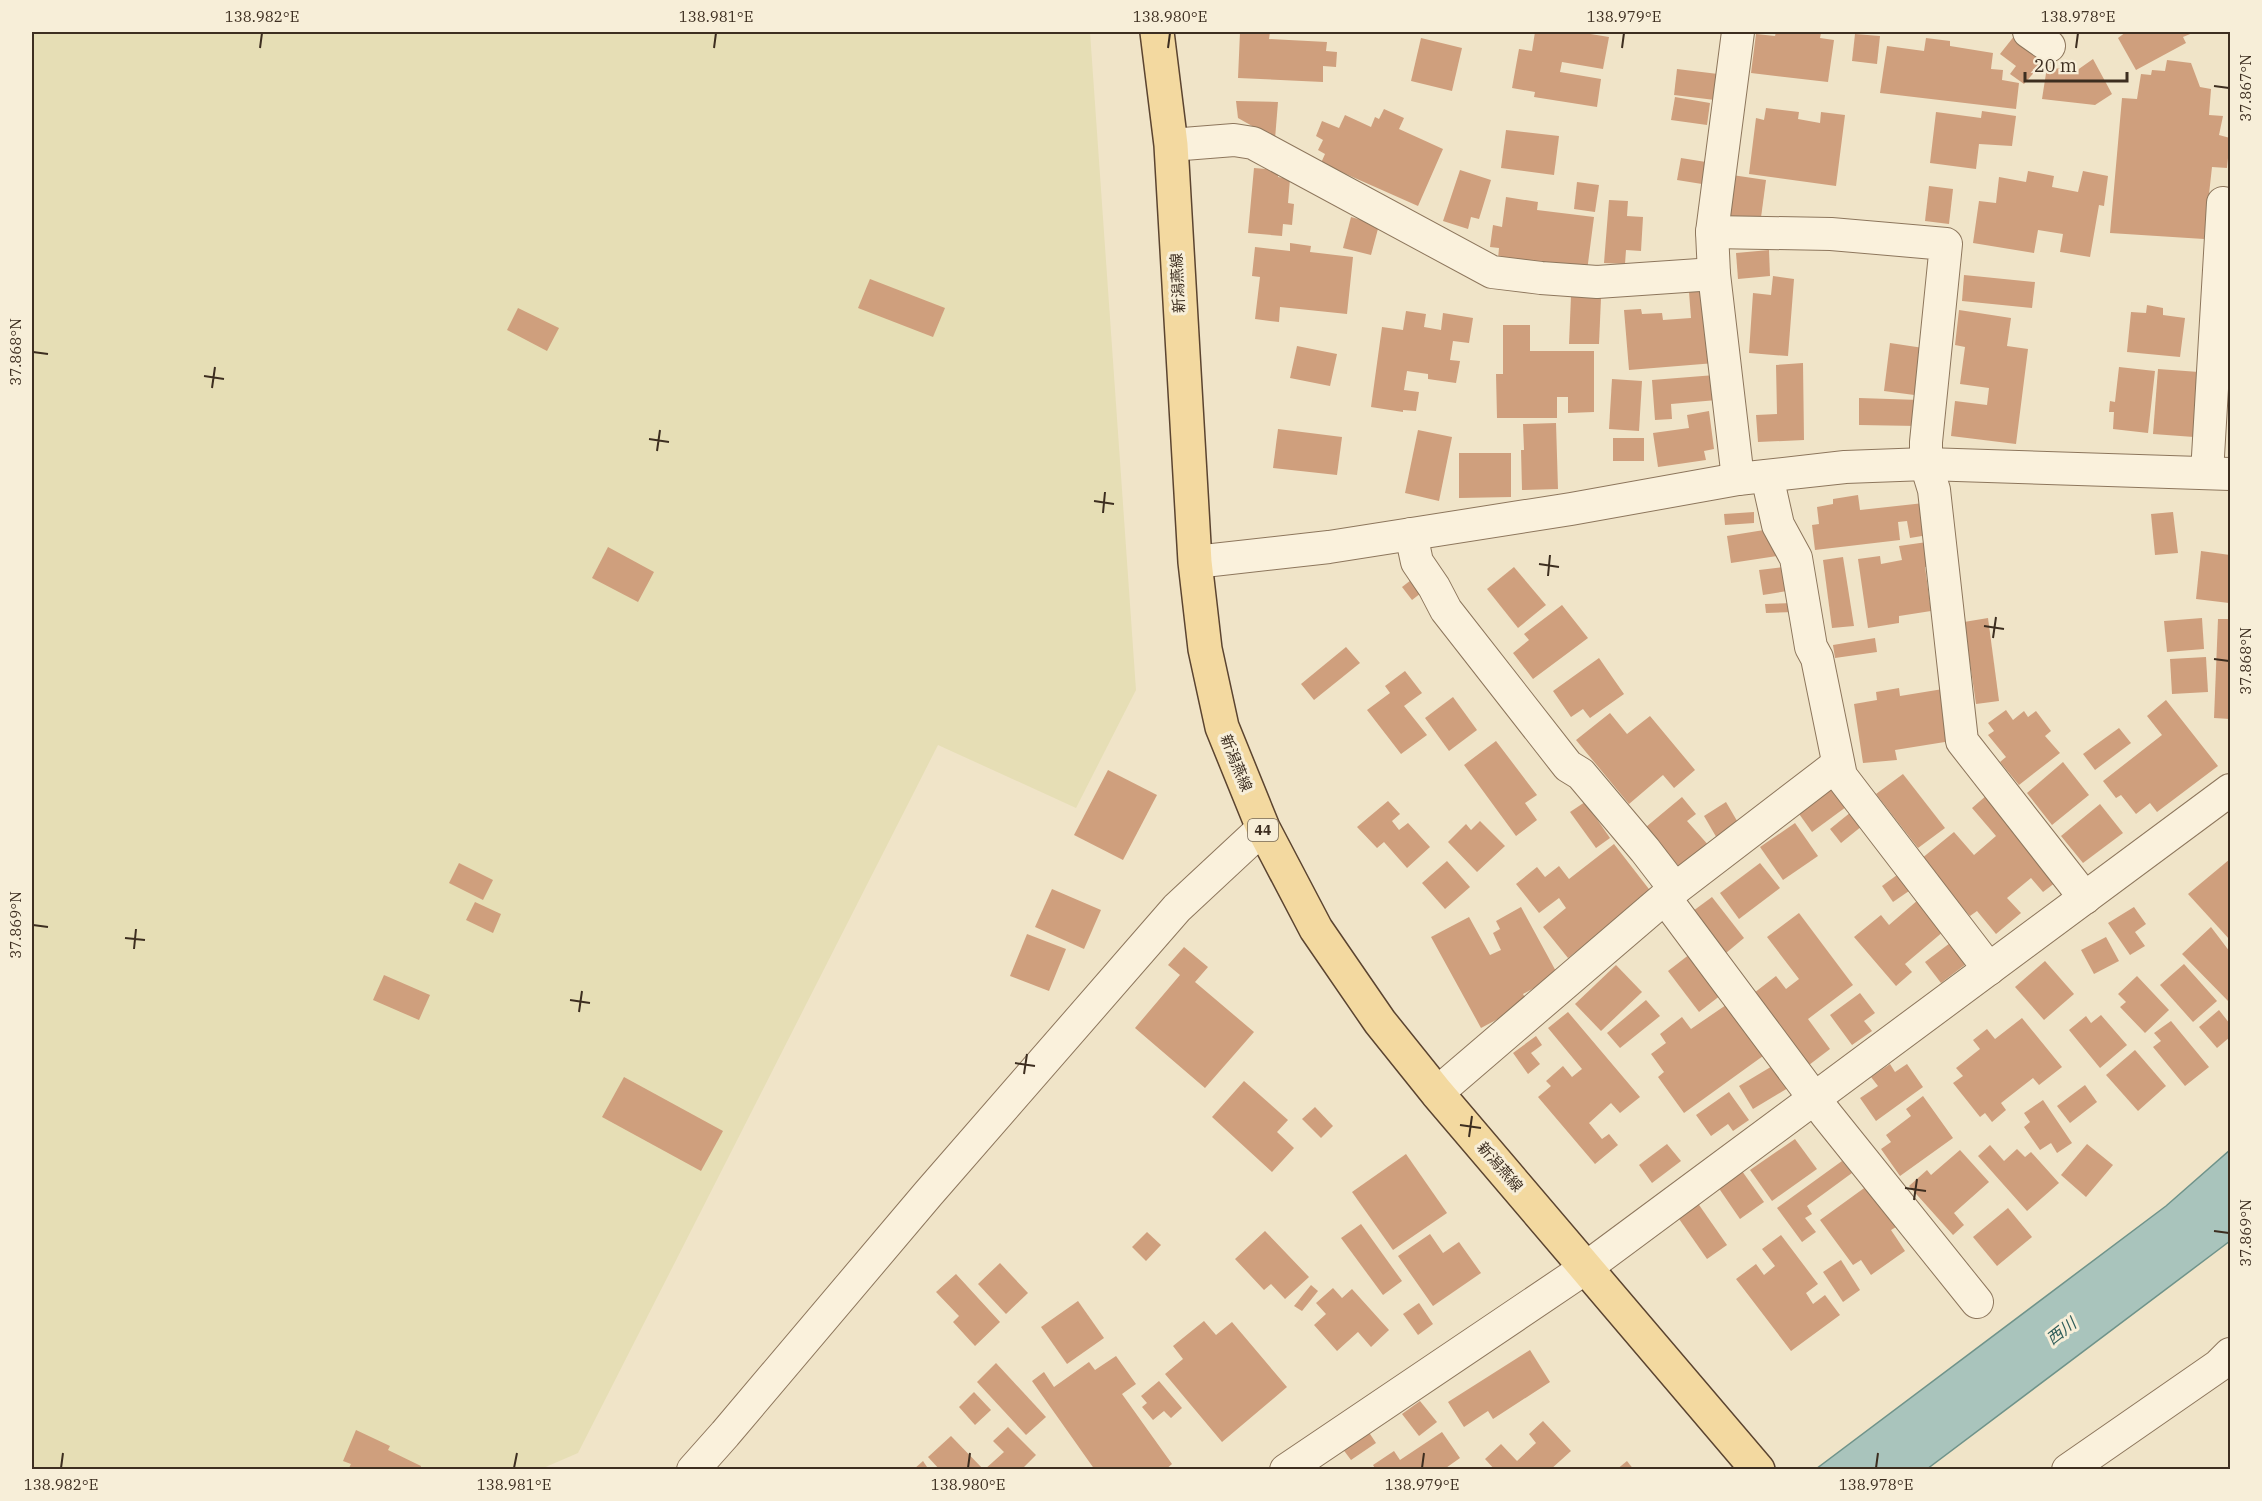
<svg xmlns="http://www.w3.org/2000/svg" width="2262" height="1501" font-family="'IBM Plex Serif','Noto Sans JP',serif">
<rect width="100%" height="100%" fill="#f0e4c8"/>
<polygon fill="#e6deb5" points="32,32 1090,32 1136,690 1076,808 938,745 578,1453 541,1469 32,1469"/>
<polygon fill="#a9c4bc" stroke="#6f938a" stroke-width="1.5" points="2230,1150 2230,1241 1927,1469 1816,1469 2166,1206"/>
<g fill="#cf9f7d">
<polygon points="1240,32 1270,32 1269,39 1327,42 1326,51 1337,52 1336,67 1323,66 1323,82 1238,78"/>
<polygon points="1535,32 1578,32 1609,37 1603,69 1562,62 1560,72 1601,79 1597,107 1534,97 1535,92 1512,88 1519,49 1532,51"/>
<polygon points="1776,32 1821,33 1820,38 1834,40 1828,82 1751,73 1756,34 1775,36"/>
<polygon points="2126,32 2195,32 2183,37 2186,43 2136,70 2118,38"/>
<polygon points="1855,34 1880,36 1877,64 1852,61"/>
<polygon points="2015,35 2045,60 2024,84 2010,74 2016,66 2000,54"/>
<polygon points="1421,38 1462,48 1452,91 1411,81"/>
<polygon points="1926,38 1950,41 1950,46 1993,53 1991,69 2003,70 2002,80 2019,83 2016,109 1880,93 1887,46 1924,51"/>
<polygon points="2093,59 2112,94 2095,105 2042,99 2047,67 2076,71"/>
<polygon points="2167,60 2191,63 2200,87 2211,89 2209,115 2223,116 2219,135 2230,138 2227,168 2212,167 2204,239 2110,233 2122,98 2137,99 2141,74 2151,75 2152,70 2165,71"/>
<polygon points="1677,69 1718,74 1715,100 1674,95"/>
<polygon points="1675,97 1710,103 1707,125 1671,120"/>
<polygon points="1236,101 1278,102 1275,139 1238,118"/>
<polygon points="1766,108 1799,112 1798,119 1820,123 1821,112 1845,115 1836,186 1749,174 1756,118 1764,120"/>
<polygon points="1384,109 1404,118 1399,129 1443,149 1418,206 1321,163 1325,154 1318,150 1323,140 1316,136 1322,121 1339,128 1345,115 1371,127 1375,117 1379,119"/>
<polygon points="1982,111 2016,116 2012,146 1979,144 1976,169 1930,163 1936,112 1981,118"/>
<polygon points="1506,130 1559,136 1554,175 1501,168"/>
<polygon points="1681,158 1706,162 1702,184 1677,180"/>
<polygon points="1254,168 1278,170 1278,177 1290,179 1288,203 1294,204 1292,225 1283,224 1282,236 1248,233"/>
<polygon points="1460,170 1491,180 1479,219 1471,217 1468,229 1443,221"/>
<polygon points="2028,171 2054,176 2052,187 2078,192 2083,171 2108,176 2104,206 2099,205 2090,257 2060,252 2063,234 2038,230 2034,253 1973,243 1979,201 1996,203 1999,177 2026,182"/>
<polygon points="1732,175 1766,180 1760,225 1727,222"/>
<polygon points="1577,182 1599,185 1595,212 1574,209"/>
<polygon points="1929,186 1953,189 1949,224 1925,221"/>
<polygon points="1506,197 1538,202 1537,210 1594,217 1587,271 1498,259 1499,248 1490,247 1493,225 1502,227"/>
<polygon points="1609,200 1628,201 1627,216 1643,217 1641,251 1626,250 1625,264 1604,263"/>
<polygon points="1351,217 1379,225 1371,255 1343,248"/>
<polygon points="1290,243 1311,246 1310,252 1353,257 1347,314 1280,307 1279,322 1255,319 1260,277 1252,276 1255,247 1290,251"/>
<polygon points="1769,250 1770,276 1738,279 1736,253"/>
<polygon points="1964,275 2035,282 2032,308 1962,301"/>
<polygon points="1773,276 1794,279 1788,356 1749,353 1753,293 1771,295"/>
<polygon points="870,279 945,308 933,337 858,308"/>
<polygon points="1708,291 1715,363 1629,370 1624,310 1641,309 1642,314 1662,313 1663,320 1691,318 1689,292"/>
<polygon points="1571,296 1601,298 1599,344 1569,344"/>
<polygon points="2147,305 2163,308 2163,315 2185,318 2180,357 2127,352 2131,312 2146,313"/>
<polygon points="518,308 559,328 547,351 507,330"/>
<polygon points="1959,310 2011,318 2007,346 2028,349 2016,444 1951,436 1955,401 1987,405 1989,388 1960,384 1965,347 1955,345"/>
<polygon points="1406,311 1426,314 1424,327 1441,330 1443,313 1473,318 1469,343 1453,341 1450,360 1460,361 1456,383 1428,379 1428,374 1407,371 1404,390 1419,392 1416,411 1403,410 1403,412 1371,407 1382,327 1403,330"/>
<polygon points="1503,325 1530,325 1530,351 1594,351 1594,412 1568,413 1568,397 1557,397 1557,418 1497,418 1496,374 1503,374"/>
<polygon points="1890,343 1930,349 1922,396 1884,391"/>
<polygon points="1297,346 1337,354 1330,386 1290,378"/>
<polygon points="1803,363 1804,440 1758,442 1756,415 1777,414 1776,365"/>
<polygon points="2119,367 2155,371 2148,433 2113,429 2114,412 2109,412 2110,401 2115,402"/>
<polygon points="2158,369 2199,372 2194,437 2153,434"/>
<polygon points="1715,375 1717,400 1671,404 1672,419 1655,420 1652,380"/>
<polygon points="1612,379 1642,381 1639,431 1609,429"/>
<polygon points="1859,398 1920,400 1918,426 1859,425"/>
<polygon points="1709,411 1714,449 1704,451 1706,460 1658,467 1653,433 1689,428 1687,415"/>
<polygon points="1556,423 1558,489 1522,490 1521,450 1524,450 1523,424"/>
<polygon points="1278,429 1342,437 1337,475 1273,468"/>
<polygon points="1418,430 1452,437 1439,501 1405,493"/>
<rect x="1613" y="438" width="31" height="23"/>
<polygon points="1459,453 1511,453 1511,497 1459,498"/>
<polygon points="1858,495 1860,510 1924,503 1928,535 1910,538 1907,521 1898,522 1900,540 1815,550 1812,525 1819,524 1817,507 1833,504 1833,499"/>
<polygon points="1754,512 1754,523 1725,525 1724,514"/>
<polygon points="2173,512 2178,553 2155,555 2151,514"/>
<polygon points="1764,530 1777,556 1731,563 1727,536"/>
<polygon points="1927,542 1929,567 1925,567 1931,611 1899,616 1899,623 1868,628 1858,559 1880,556 1881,564 1902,560 1899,546"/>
<polygon points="608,547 654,572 638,602 592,578"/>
<polygon points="2201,551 2230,555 2229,603 2196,599"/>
<polygon points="1843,557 1854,626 1832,628 1823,560"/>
<polygon points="1514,567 1546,605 1518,628 1487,589"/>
<polygon points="1783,567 1787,591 1763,595 1759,570"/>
<polygon points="1415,577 1425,590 1412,600 1402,587"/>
<polygon points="1794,603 1794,612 1766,613 1765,604"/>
<polygon points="1562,605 1588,638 1533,679 1513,653 1529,640 1524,634"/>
<polygon points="1988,618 1999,701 1976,704 1964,622"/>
<polygon points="2202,618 2204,649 2167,652 2164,621"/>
<polygon points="2218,619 2230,619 2230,719 2214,718"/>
<polygon points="1875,638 1877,652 1835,658 1833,645"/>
<polygon points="1346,647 1360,663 1314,700 1301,684"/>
<polygon points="2206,657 2208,692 2172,694 2170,659"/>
<polygon points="1599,658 1624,694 1590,718 1583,709 1571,717 1553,691"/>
<polygon points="1405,671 1422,693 1404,706 1427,735 1401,754 1367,710 1390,693 1385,686"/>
<polygon points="1899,688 1900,696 1943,689 1951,741 1895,750 1897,760 1863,763 1854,704 1877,700 1876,692"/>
<polygon points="1453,697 1477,730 1449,751 1425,718"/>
<polygon points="2166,700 2218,766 2157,812 2150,803 2136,814 2121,795 2116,798 2103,781 2162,735 2147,716"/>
<polygon points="2006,710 2013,720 2024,711 2028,717 2036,711 2051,731 2045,736 2060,753 2019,785 2000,762 2006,757 1988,735 1994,731 1988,723"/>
<polygon points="1610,713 1627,734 1650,716 1695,770 1674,788 1663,775 1629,804 1576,740"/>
<polygon points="2119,728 2131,743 2095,770 2083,754"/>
<polygon points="1496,741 1537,795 1525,803 1537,820 1516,836 1464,765"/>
<polygon points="2063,762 2089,795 2052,825 2027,793"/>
<polygon points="1108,770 1157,795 1123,860 1074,835"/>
<polygon points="1903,774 1945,828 1918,848 1876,794"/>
<polygon points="1831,786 1846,807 1812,832 1797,811"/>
<polygon points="1987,795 2060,879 2043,892 2031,878 2007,898 2021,913 1996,934 1977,911 1970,916 1921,859 1954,832 1974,855 1996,836 1972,808"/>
<polygon points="1682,797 1696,814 1687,821 1710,847 1682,870 1646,827"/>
<polygon points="1388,801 1400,814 1392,821 1399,830 1408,823 1430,847 1407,868 1384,842 1377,848 1357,827"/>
<polygon points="1585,802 1610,838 1596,848 1570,812"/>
<polygon points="1726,802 1740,826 1718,840 1704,816"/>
<polygon points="2100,804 2123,833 2083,863 2061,836"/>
<polygon points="1851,812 1862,826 1841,843 1830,829"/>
<polygon points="1480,821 1505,846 1477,872 1448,842 1466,824 1471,830"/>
<polygon points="1795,823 1818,856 1783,880 1760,847"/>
<polygon points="1614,844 1652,893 1568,958 1543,927 1566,908 1559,898 1539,913 1516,884 1537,867 1545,877 1559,866 1569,879"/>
<polygon points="2230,859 2230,940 2188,894"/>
<polygon points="1447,861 1470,887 1445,909 1422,883"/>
<polygon points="459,863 493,880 483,900 449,883"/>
<polygon points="1760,863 1780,888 1739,919 1720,893"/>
<polygon points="1897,875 1909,891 1893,902 1882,886"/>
<polygon points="1052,889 1101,910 1084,949 1035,927"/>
<polygon points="1712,897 1744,938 1726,953 1693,911"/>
<polygon points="1918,900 1944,931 1905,964 1912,972 1896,986 1854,937 1881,915 1889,925"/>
<polygon points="475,902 501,914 493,933 466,920"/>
<polygon points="1521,907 1558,975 1523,994 1528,1003 1481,1028 1431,937 1469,917 1490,955 1501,950 1493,933 1500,929 1496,921"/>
<polygon points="2134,907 2146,924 2135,932 2145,946 2130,955 2108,923"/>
<polygon points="1799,913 1853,985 1808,1019 1830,1049 1809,1065 1754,993 1776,976 1786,989 1799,979 1767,937"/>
<polygon points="2211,927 2230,952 2230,960 2228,962 2230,966 2230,1003 2182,954"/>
<polygon points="1027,934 1066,949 1049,991 1010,976"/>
<polygon points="2106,937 2119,961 2094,974 2081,950"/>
<polygon points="1954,940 1970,961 1941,983 1925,962"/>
<polygon points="1184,947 1208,967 1195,982 1254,1032 1205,1088 1135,1028 1180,975 1168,965"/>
<polygon points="1690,954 1721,995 1699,1012 1668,971"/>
<polygon points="2045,961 2074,994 2044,1020 2015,987"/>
<polygon points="2184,964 2217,1001 2193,1022 2160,985"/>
<polygon points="1616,965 1642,992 1601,1031 1575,1004"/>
<polygon points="384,975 430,995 419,1020 373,1000"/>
<polygon points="2137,976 2169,1010 2145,1033 2120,1007 2126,1002 2118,994"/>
<polygon points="1860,993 1875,1013 1864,1021 1872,1031 1852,1045 1830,1015"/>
<polygon points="1646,1000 1660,1016 1620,1048 1607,1033"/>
<polygon points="1726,1005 1763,1056 1684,1113 1658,1077 1664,1072 1651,1054 1666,1043 1660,1034 1682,1017 1691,1029"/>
<polygon points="2219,1010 2230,1024 2230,1037 2217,1048 2199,1027"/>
<polygon points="1568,1012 1640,1097 1620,1113 1611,1103 1589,1123 1602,1139 1609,1134 1618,1145 1595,1164 1538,1097 1551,1086 1546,1081 1563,1066 1572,1077 1582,1069 1548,1028"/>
<polygon points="2101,1015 2127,1045 2100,1068 2069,1030 2086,1016 2091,1023"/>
<polygon points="2022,1018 2062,1067 2039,1085 2033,1078 2001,1103 2006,1110 1992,1122 1985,1113 1980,1117 1953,1083 1963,1076 1956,1068 1980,1049 1973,1040 1987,1029 1995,1039"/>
<polygon points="2171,1021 2209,1067 2185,1086 2153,1047 2161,1041 2154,1033"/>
<polygon points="1536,1036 1542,1045 1531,1053 1540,1064 1528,1074 1513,1053"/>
<polygon points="2135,1050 2166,1086 2138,1111 2106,1075"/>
<polygon points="1890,1064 1895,1072 1907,1064 1923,1087 1876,1121 1860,1098 1878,1086 1871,1077"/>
<polygon points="1774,1065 1788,1088 1753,1109 1739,1086"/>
<polygon points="624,1077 723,1131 701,1171 602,1117"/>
<polygon points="1244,1081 1288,1120 1277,1132 1294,1148 1272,1172 1212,1117"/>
<polygon points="2085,1085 2097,1102 2070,1123 2057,1106"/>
<polygon points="1729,1092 1749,1120 1733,1131 1728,1124 1711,1136 1696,1115"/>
<polygon points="1923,1096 1953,1138 1900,1176 1881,1149 1891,1142 1886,1135 1911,1116 1906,1109"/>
<polygon points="2043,1100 2072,1143 2057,1153 2051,1143 2040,1150 2024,1127 2030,1122 2024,1113"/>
<polygon points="1315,1107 1333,1126 1321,1138 1302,1119"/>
<polygon points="1795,1139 1817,1169 1772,1201 1750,1170"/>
<polygon points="1667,1144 1681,1161 1652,1183 1639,1165"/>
<polygon points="2087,1144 2113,1165 2086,1197 2061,1175"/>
<polygon points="1990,1145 2004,1161 2017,1149 2025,1157 2031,1152 2059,1183 2027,1211 1978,1156"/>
<polygon points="1960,1150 1989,1182 1954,1213 1964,1225 1953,1235 1909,1186 1927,1170 1931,1175"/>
<polygon points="1406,1154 1447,1213 1393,1250 1352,1192"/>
<polygon points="1842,1161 1852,1173 1807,1206 1812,1214 1805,1218 1816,1232 1802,1242 1777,1208"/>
<polygon points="1742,1171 1764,1202 1740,1219 1718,1187"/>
<polygon points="1867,1186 1896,1227 1891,1230 1905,1251 1871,1275 1861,1260 1853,1265 1820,1220"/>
<polygon points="1697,1202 1727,1245 1707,1259 1677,1216"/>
<polygon points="2008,1208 2032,1237 1997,1266 1973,1237"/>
<polygon points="1361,1224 1402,1281 1383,1295 1341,1238"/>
<polygon points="1265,1231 1309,1277 1285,1299 1271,1284 1264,1290 1235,1259"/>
<polygon points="1147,1232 1161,1245 1146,1261 1132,1247"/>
<polygon points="1430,1234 1443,1253 1459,1242 1481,1273 1433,1306 1398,1256"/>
<polygon points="1781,1235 1818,1284 1806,1293 1813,1304 1825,1295 1840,1315 1791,1351 1736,1279 1756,1264 1764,1275 1775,1266 1762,1249"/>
<polygon points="1841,1260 1860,1290 1843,1302 1823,1272"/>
<polygon points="1000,1263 1028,1293 1006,1314 978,1284"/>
<polygon points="956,1274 1000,1322 975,1346 953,1322 959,1316 936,1292"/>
<polygon points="1311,1285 1318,1291 1302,1311 1294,1306"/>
<polygon points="1333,1288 1342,1298 1352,1289 1389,1330 1371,1347 1358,1332 1337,1351 1314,1325 1326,1314 1316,1303"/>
<polygon points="1078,1301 1104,1338 1067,1364 1041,1327"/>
<polygon points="1419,1303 1433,1324 1418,1335 1403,1314"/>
<polygon points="1204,1321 1216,1335 1232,1322 1287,1387 1222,1442 1165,1374 1183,1359 1173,1346"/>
<polygon points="1530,1350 1550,1382 1493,1419 1488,1411 1464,1427 1448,1402"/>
<polygon points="1116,1356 1136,1384 1122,1394 1172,1464 1165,1470 1095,1470 1032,1381 1044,1372 1054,1387 1089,1362 1095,1370"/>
<polygon points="996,1363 1046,1417 1026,1435 977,1382"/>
<polygon points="1159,1381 1182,1408 1171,1418 1164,1411 1153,1420 1142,1407 1147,1403 1141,1396"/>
<polygon points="974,1392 991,1410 975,1425 959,1407"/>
<polygon points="1420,1401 1437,1422 1419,1436 1402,1414"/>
<polygon points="1543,1421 1571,1451 1550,1470 1495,1470 1485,1459 1501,1444 1517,1461 1536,1443 1529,1434"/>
<polygon points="1008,1427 1036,1455 1021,1470 984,1470 1004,1452 993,1441"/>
<polygon points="356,1430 390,1446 388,1450 421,1466 420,1470 349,1468 351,1464 343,1461"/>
<polygon points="1368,1431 1376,1443 1351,1460 1342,1448"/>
<polygon points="1442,1432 1460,1458 1443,1470 1376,1470 1373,1465 1394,1451 1400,1460"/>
<polygon points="951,1436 984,1470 940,1470 928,1457"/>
<polygon points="923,1461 929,1470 913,1470"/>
<polygon points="1627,1461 1634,1470 1616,1470"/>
</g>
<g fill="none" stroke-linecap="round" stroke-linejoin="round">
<g stroke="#8d765c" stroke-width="34">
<g id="minor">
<polyline points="2029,32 2049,46"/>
<polyline points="1171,145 1234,140 1253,143 1492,272 1541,278 1597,282 1714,274"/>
<polyline points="1712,232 1831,234 1946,244 1926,442 1926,464 1934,490 1962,741 2085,898"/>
<polyline points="2207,473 2223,203"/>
<polyline points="1767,476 1778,525 1796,558 1811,647 1817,658 1841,776 1989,969"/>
<polyline points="1738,479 1714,274 1712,232 1738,32"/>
<polyline points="1411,534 1417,562 1434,587 1446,610 1568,766 1581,774 1645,850 1675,889"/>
<polyline points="1195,562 1329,547 1571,509 1738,479 1845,467 1926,464 2230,474"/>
<polyline points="1665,898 1826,1114 1977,1302"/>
<polyline points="1437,1093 1675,889 1838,764"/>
<polyline points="693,1470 725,1434 928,1194 1177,908 1263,828"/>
<polyline points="1286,1470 1587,1267 2230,790"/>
<polyline points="2068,1470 2218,1366 2230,1354"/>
</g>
</g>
<g stroke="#5b4430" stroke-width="36">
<polyline id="primary" points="1157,32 1171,145 1195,562 1205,649 1222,727 1263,828 1316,929 1380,1022 1437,1093 1758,1470"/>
</g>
<use href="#minor" stroke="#faf1dc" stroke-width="32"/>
<use href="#primary" stroke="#f3d9a0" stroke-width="33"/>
</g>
<path fill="none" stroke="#3d2e20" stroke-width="2" d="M 260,48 L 262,33M 714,48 L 716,33M 1168,48 L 1170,33M 1622,48 L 1624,33M 2076,48 L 2078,33M 2214,86 L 2229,88M 33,352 L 48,354M 204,376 L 224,379M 212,388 L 215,367M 649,439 L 669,442M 657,451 L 660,430M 1094,501 L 1114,504M 1103,513 L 1105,492M 1539,564 L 1559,567M 1548,576 L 1550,555M 1984,626 L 2004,629M 1993,638 L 1996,617M 2214,659 L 2229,661M 33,925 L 48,927M 125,938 L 145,940M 134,949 L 136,929M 570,1000 L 590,1003M 579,1012 L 582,991M 1015,1063 L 1035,1066M 1024,1074 L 1027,1054M 1460,1125 L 1481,1128M 1469,1137 L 1472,1116M 1905,1188 L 1926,1191M 1914,1200 L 1917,1179M 2214,1231 L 2229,1233M 61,1468 L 63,1453M 514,1468 L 517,1453M 968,1468 L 970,1453M 1422,1468 L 1424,1453M 1876,1468 L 1878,1453"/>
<g text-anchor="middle" stroke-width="6" stroke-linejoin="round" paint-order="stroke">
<rect fill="#f7eed8" stroke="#756857" stroke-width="1.5" x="1248" y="819" width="30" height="22" rx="4.5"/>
<g font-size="14" font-weight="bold" fill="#3d2e20">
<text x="1263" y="835">44</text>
</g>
<g font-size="15" fill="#3d2e20" stroke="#f7eed8">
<text transform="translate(1178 283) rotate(-93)" y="5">新潟燕線</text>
<text transform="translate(1236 763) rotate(68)" y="5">新潟燕線</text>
<text transform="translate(1500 1167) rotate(49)" y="5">新潟燕線</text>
</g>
<g font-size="16" font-style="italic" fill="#2f5d5a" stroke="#f7eed8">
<text transform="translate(2061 1331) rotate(-38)" y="6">西川</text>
</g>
</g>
<rect width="2262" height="1501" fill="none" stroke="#f7eed8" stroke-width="66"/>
<path d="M2025 72v9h102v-9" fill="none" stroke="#3d2e20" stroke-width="3"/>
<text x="2034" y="72" font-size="18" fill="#3d2e20" stroke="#f7eed8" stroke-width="4.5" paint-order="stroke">20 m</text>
<rect x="33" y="33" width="2196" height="1435" fill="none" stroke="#3d2e20" stroke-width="2"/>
<g font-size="15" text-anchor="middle" fill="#3d2e20">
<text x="262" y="22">138.982°E</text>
<text x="716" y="22">138.981°E</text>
<text x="1170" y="22">138.980°E</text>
<text x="1624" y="22">138.979°E</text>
<text x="2078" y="22">138.978°E</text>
<text transform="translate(2246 88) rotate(-90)" y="5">37.867°N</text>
<text transform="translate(16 352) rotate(-90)" y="5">37.868°N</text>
<text transform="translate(2246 661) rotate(-90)" y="5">37.868°N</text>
<text transform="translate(16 925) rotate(-90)" y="5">37.869°N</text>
<text transform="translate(2246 1233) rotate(-90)" y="5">37.869°N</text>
<text x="61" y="1490">138.982°E</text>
<text x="514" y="1490">138.981°E</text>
<text x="968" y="1490">138.980°E</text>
<text x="1422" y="1490">138.979°E</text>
<text x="1876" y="1490">138.978°E</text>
</g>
</svg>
